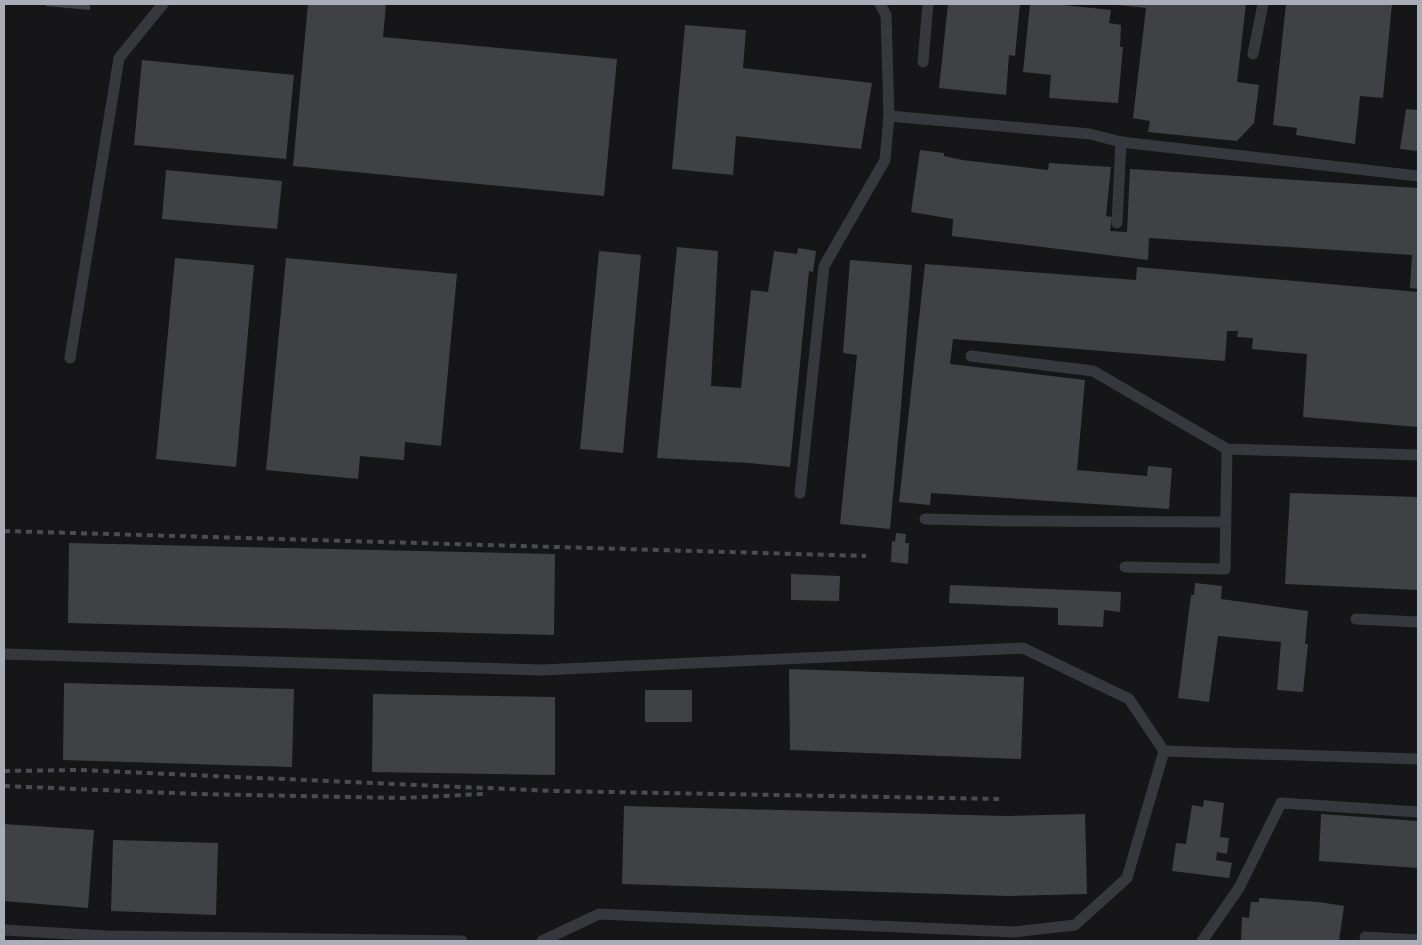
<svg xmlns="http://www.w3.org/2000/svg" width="1422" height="945" font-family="Inter,sans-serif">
<rect width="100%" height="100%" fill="#161618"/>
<g fill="#404145">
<polygon points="46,4 90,4 90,10 46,6"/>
<polygon points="308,4 386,4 383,37 617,59 604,196 293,166"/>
<polygon points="948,4 1020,4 1015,56 1009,55 1006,95 939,88"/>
<polygon points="1030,4 1054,4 1111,10 1109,23 1121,25 1120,47 1123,47 1118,103 1049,98 1051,75 1023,72"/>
<polygon points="1119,4 1246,4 1237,82 1259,85 1254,123 1237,141 1148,132 1150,121 1133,118 1146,8 1119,5"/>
<polygon points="1286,4 1392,4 1383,98 1360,96 1355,144 1296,135 1297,128 1273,125"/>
<polygon points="685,25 746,30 743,68 872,83 861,149 736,136 733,175 672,169"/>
<polygon points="142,60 294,75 286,159 134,145"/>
<polygon points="1406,109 1418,110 1418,151 1400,149"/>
<polygon points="920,150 944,153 944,156 962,160 1048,170 1049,163 1111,167 1106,216 1112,217 1110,231 1127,232 1130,169 1418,188 1418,289 1410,288 1412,255 1149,238 1148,260 952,236 953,219 911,212"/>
<polygon points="166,170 282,181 277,229 162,219"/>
<polygon points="677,247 718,251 711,386 741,388 751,290 768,292 774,251 797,254 798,248 816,251 813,272 809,271 790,467 749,463 657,458"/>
<polygon points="599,251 641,255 623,453 580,449"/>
<polygon points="175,258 254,265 236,467 156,459"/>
<polygon points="286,258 457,274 441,446 405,442 404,460 360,456 358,479 266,470"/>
<polygon points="850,260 912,265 901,407 890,529 840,524 857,355 843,353"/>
<polygon points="925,264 1136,280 1137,267 1418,292 1418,427 1303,417 1307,354 1252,349 1253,338 1237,337 1238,331 1227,331 1225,361 953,339 950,364 1085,380 1077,470 1147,476 1148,466 1172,468 1169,509 931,493 930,505 899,502"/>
<polygon points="1290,493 1418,497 1418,590 1285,584"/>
<polygon points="896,533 906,534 905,543 909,543 908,564 891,562 892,541 895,542"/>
<polygon points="69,543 555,554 554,635 68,623"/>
<polygon points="791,574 840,576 839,601 791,600"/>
<polygon points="1195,583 1222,586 1221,599 1308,611 1305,644 1308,644 1303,692 1277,690 1281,642 1218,636 1209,702 1178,698 1191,595 1194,595"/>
<polygon points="950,585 1121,592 1120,612 1104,610 1103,627 1058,625 1058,608 949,603"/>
<polygon points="789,669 1024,677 1021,759 790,750"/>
<polygon points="64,683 294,689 292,767 63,760"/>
<rect x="645" y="690" width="47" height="32"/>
<polygon points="373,694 555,697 555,775 372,772"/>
<polygon points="1204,800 1224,803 1220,837 1229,838 1227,854 1217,852 1216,860 1232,863 1229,878 1172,871 1176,843 1186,844 1192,805 1203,807"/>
<polygon points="624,806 1006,816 1085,814 1087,894 1009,896 622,884"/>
<polygon points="1321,814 1418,821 1418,868 1319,861"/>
<polygon points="4,824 94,830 88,908 4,901"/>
<polygon points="113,840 218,843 216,915 111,911"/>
<polygon points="1259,898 1319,902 1344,906 1339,941 1241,941 1242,917 1249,918 1251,902 1259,902"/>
</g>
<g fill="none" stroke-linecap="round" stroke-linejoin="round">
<g stroke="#37383d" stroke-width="11">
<polyline points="1253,54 1263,4"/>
<polyline points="923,62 928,4"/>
<polyline points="889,116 1090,134 1121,142 1418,176"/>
<polyline points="1117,223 1121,142"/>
<polyline points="971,356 1093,371 1227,449 1418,455"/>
<polyline points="70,358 119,58 163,4"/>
<polyline points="800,493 824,266 885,160 889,116 886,15 880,4"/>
<polyline points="925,519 1010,521 1226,522"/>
<polyline points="1125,567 1225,569 1227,449"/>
<polyline points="1356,619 1418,622"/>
<polyline points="4,654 542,670 1023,648 1129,699 1164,751 1127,878 1075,925 1014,932 599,914 542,941"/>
<polyline points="1164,751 1418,759"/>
<polyline points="4,930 106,936 462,941"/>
<polyline points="1365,937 1418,940"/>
<polyline points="1202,941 1239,888 1281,803 1418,812"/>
</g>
<g stroke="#4a4c52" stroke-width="4" stroke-dasharray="6 5" stroke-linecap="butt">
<polyline points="4,531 866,556"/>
<polyline points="4,771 79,770 553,791 999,799"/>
<polyline points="4,786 196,794 402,798 483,794"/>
</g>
</g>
<rect width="1422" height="945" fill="none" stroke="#a8adb8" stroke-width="10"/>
</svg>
